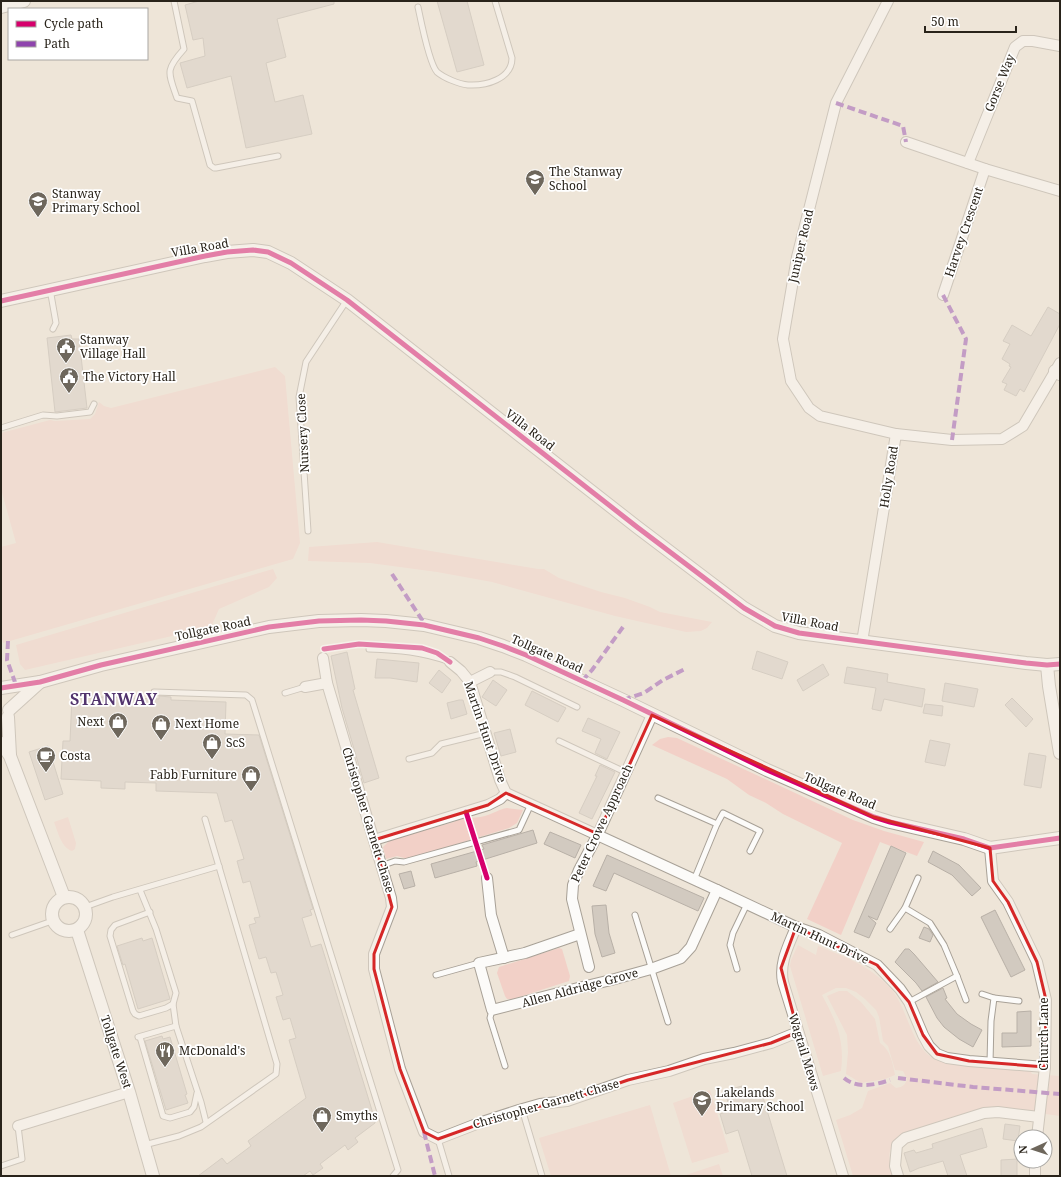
<svg xmlns="http://www.w3.org/2000/svg" width="1061" height="1177" font-family="'Noto Serif',serif">
<rect width="100%" height="100%" fill="#eee5d8"/>
<g fill="#f2d0c7">
<polygon points="275,367 285,376 300,543 293,559 3,643 1,636 1,547 16,543 1,489 1,433 50,420 55,421 90,419 95,414 99,402 104,406 111,408"/>
<polygon points="377,542 538,569 544,569 559,578 601,592 625,598 650,607 660,612 712,622 707,628 701,631 686,632 615,616 492,582 437,572 370,563 308,561 309,547"/>
<polygon points="273,569 277,578 269,587 219,609 211,627 25,670 20,664 16,645"/>
<polygon points="668,737 677,738 853,820 884,831 924,842 917,856 880,842 841,935 807,919 842,843 783,814 766,803 749,795 727,779 652,745 660,739"/>
<path d="M 507,808 L 523,810 L 517,823 L 509,828 L 408,859 L 397,856 L 386,859 L 383,847 L 390,840 L 454,822 L 460,816 L 464,815 L 465,819 C 472,817 479,818 485,816 C 493,814 499,809 507,808 Z"/>
<path d="M 68,817 L 76,843 L 75,849 L 72,851 C 61,847 58,832 54,822 Z"/>
<path d="M 798,945 L 816,955 L 818,946 C 845,957 869,965 890,988 C 909,1008 911,1053 940,1061 C 950,1064 962,1063 973,1064 C 991,1064 1010,1065 1028,1066 L 1032,1074 L 1060,1076 L 1060,1116 L 993,1107 L 986,1109 L 893,1144 C 886,1155 891,1164 894,1176 L 853,1176 L 836,1120 L 850,1115 L 862,1108 L 868,1091 L 890,1083 L 896,1088 C 902,1087 905,1086 907,1079 L 903,1071 L 895,1070 L 888,1046 L 883,1041 L 879,1017 L 876,1010 L 865,999 L 856,992 L 846,988 L 836,988 L 822,995 C 836,1021 845,1040 841,1071 L 823,1076 L 790,966 L 791,960 Z"/>
<polygon points="559,948 562,949 570,976 569,981 513,999 507,999 505,996 497,973 499,967"/>
<path d="M 839,991 L 847,991 L 861,1002 L 875,1019 L 880,1043 C 890,1049 893,1064 895,1075 L 885,1079 L 861,1083 L 846,1074 L 848,1052 L 847,1035 L 827,996 Z"/>
<polygon points="710,1090 729,1152 692,1163 673,1103"/>
<polygon points="650,1105 671,1176 551,1176 539,1138"/>
<polygon points="719,1164 723,1176 683,1176"/>
</g>
<g fill="#d2cac0" stroke="#b8b0a7">
<polygon points="199,1 334,1 334,4 277,19 286,57 266,63 275,102 303,95 312,134 246,148 231,76 187,88 180,63 205,56 203,38 193,40 185,5"/>
<polygon points="437,1 467,1 484,65 457,72"/>
<polygon points="1048,307 1060,314 1060,324 1024,392 1020,389 1016,396 1004,390 1007,384 1002,382 1011,367 1009,366 1010,364 1002,359 1010,344 1003,341 1012,325 1031,336"/>
<polygon points="71,335 72,339 79,339 87,408 55,412 47,338"/>
<polygon points="757,651 788,662 782,679 752,669"/>
<polygon points="347,652 355,689 353,690 379,778 364,783 342,708 331,656"/>
<polygon points="377,659 419,663 417,682 390,678 375,678"/>
<polygon points="823,664 829,675 803,691 797,680"/>
<polygon points="847,667 888,674 887,682 925,689 922,707 884,699 881,711 872,709 876,688 844,683"/>
<polygon points="439,670 451,680 442,693 429,683"/>
<polygon points="493,680 507,690 496,706 482,697"/>
<polygon points="945,683 978,689 974,707 942,701"/>
<polygon points="532,691 566,708 558,722 525,705"/>
<polygon points="72,696 159,699 159,696 171,697 171,700 226,702 225,734 259,735 313,909 310,910 312,915 302,918 311,947 321,944 375,1120 375,1123 355,1138 358,1142 348,1150 345,1145 320,1164 323,1168 313,1175 310,1171 303,1176 198,1176 222,1158 227,1164 251,1146 248,1141 306,1098 289,1040 296,1038 290,1018 283,1020 276,997 283,995 276,972 271,973 266,957 259,959 249,925 256,923 254,918 260,917 250,881 243,883 237,861 244,859 232,820 225,822 217,793 156,791 156,783 125,782 125,789 101,788 101,781 61,779 63,741 70,741"/>
<polygon points="1012,698 1033,719 1026,727 1005,705"/>
<polygon points="459,700 463,700 467,714 451,719 447,703"/>
<polygon points="925,704 943,706 942,716 923,713"/>
<polygon points="588,718 620,732 607,759 595,753 601,739 582,731"/>
<polygon points="510,729 516,752 501,756 494,733"/>
<polygon points="930,740 950,744 945,766 925,762"/>
<polygon points="48,746 63,794 45,800 29,752"/>
<polygon points="1029,753 1046,756 1041,788 1024,785"/>
<polygon points="600,765 615,772 592,819 579,813 597,776 595,776"/>
<polygon points="533,830 537,843 476,862 477,866 435,878 431,864 484,849 482,845"/>
<polygon points="550,832 581,845 575,858 544,844"/>
<polygon points="891,846 906,853 877,920 868,916 876,923 869,938 854,932"/>
<polygon points="933,851 959,865 981,888 972,896 952,875 928,862"/>
<polygon points="607,855 704,898 698,911 614,873 606,891 593,886"/>
<polygon points="411,871 415,886 404,889 399,874"/>
<polygon points="606,905 609,933 615,953 602,957 595,934 592,906"/>
<polygon points="995,910 1025,970 1011,977 981,917"/>
<polygon points="924,927 929,929 933,935 930,942 919,938"/>
<polygon points="142,938 143,941 152,938 170,999 138,1009 125,964 123,965 117,946"/>
<polygon points="905,949 909,949 914,954 938,982 922,991 916,983 895,962"/>
<polygon points="943,988 947,998 945,999 957,1014 971,1024 982,1030 973,1047 959,1039 944,1027 937,1018 926,997"/>
<polygon points="1031,1011 1031,1046 1002,1047 1002,1033 1017,1033 1017,1012"/>
<polygon points="162,1036 163,1039 170,1037 187,1094 185,1095 188,1103 166,1110 145,1041"/>
<polygon points="742,1086 746,1099 762,1094 787,1176 752,1176 738,1130 726,1134 720,1114 731,1110 724,1091"/>
<polygon points="1005,1124 1020,1126 1018,1141 1003,1139"/>
<polygon points="982,1128 987,1147 960,1155 967,1176 948,1176 943,1161 919,1168 910,1172 904,1153 914,1150 916,1153 933,1148 932,1144"/>
<polygon points="1017,1159 1017,1176 1001,1176 1001,1160"/>
</g>
<g fill="none" stroke-linecap="round" stroke-linejoin="round">
<g stroke="#a8a197" stroke-width="7">
<g id="service">
<path d="M 174,1 L 184,49 C 165,70 168,72 177,98 L 192,101 L 210,165 L 214,168 L 216,168 L 278,156"/>
<path d="M 418,7 C 421,21 429,63 437,72 C 444,78 459,84 468,85 C 486,86 512,79 512,58 L 495,1"/>
<polyline points="50,289 56,323 53,329"/>
<polyline points="1,428 43,415 57,416 90,412 94,404"/>
<polyline points="308,531 299,397 306,362 347,300"/>
<path d="M 369,649 C 399,650 422,652 450,662"/>
<polyline points="490,672 501,672 515,677 577,707"/>
<polyline points="154,692 246,695 252,700 398,1170 393,1176"/>
<polyline points="285,693 305,687"/>
<polyline points="559,741 625,772"/>
<polyline points="409,759 432,753 441,744 486,733"/>
<polyline points="658,798 717,824 694,880"/>
<polyline points="717,824 723,813 760,831 750,851"/>
<polyline points="381,866 395,861 404,862 519,830 531,804"/>
<polyline points="140,890 156,929 176,993 173,1004 176,1026 201,1102 206,1122"/>
<polyline points="85,907 113,897 219,866"/>
<polyline points="905,908 918,878"/>
<polyline points="150,912 115,925 111,930 110,936 133,1011 135,1014 139,1016 166,1008 173,1004"/>
<polyline points="635,915 668,1022"/>
<polyline points="890,929 905,908 930,923 944,945 957,976"/>
<polyline points="12,935 52,921"/>
<polyline points="737,969 730,945 733,933 747,904"/>
<polyline points="436,975 479,963"/>
<polyline points="982,994 994,998"/>
<polyline points="909,1002 957,976 966,1000"/>
<polyline points="492,1010 490,1018 505,1066"/>
<polyline points="138,1037 176,1026"/>
<polyline points="140,1037 163,1116 170,1118 190,1112 194,1107 197,1093"/>
<polyline points="990,1063 991,1021 994,998 1019,1001"/>
<polyline points="522,1109 542,1176"/>
<polyline points="438,1139 449,1176"/>
<polyline points="144,1145 179,1136 201,1127 276,1074 277,1064 205,819"/>
<polyline points="1,1166 22,1159 18,1126"/>
</g>
</g>
<g stroke="#a8a197" stroke-width="12">
<g id="minor">
<polyline points="888,1 836,103 797,257 783,339 791,381 809,408 820,416 896,434"/>
<polyline points="906,142 985,169 1060,191"/>
<polyline points="968,163 1015,47 1023,41 1033,41 1060,46"/>
<polyline points="943,295 985,169"/>
<polyline points="862,642 896,434 952,440 1002,439 1023,426 1060,363"/>
<polyline points="323,658 327,683 391,898 392,907 374,954 374,969 400,1069 424,1132 438,1139 479,1123 519,1110 540,1104 567,1101 628,1080 669,1071 704,1059 734,1053 771,1043 798,1032"/>
<polyline points="450,662 461,671 470,682 500,780 506,793 717,890 691,947 681,958 651,969 611,980 574,989 492,1010 479,963 525,953 580,934"/>
<polyline points="470,682 490,672"/>
<polyline points="305,687 327,683"/>
<polyline points="374,840 488,805 500,799 506,793"/>
<polyline points="990,848 993,881 1008,902 1023,933 1037,962 1046,1000 1045,1067 1037,1137"/>
<polyline points="487,878 491,915 504,958"/>
<polyline points="717,890 796,927 819,935 877,965 900,989 909,1002 923,1035 929,1046 937,1054 947,1058 969,1061 1045,1067"/>
<path d="M 796,927 C 789,945 779,962 783,982 L 843,1176"/>
<polyline points="589,967 572,899 573,885 579,870 598,834 652,715"/>
<polyline points="18,1126 129,1092"/>
<polyline points="898,1176 895,1166 897,1145 905,1138 984,1113 998,1112 1039,1117"/>
<polyline points="1035,1176 1035,1161"/>
</g>
</g>
<g stroke="#a8a197" stroke-width="14">
<g id="tertiary">
<polyline points="1,7 24,1"/>
<polyline points="1,301 205,256 227,252 253,250 268,252 291,263 347,300 637,527 744,608 775,626 799,633 1026,663 1047,665 1060,664"/>
<polyline points="1055,371 1060,374"/>
<polyline points="1047,665 1049,686 1060,753"/>
<polyline points="1,688 40,682 101,665 269,627 319,621 361,620 386,621 424,625 479,638 503,646 526,655 623,700 767,770 874,817 890,822 964,839 990,848 1060,838"/>
<polyline points="9,710 40,682"/>
<polyline points="8,717 10,755"/>
<polyline points="1,743 10,756 64,897"/>
<circle cx="69" cy="914" r="17"/>
<polyline points="77,930 129,1092 153,1176"/>
</g>
</g>
<use href="#service" stroke="#fcfbf9" stroke-width="5"/>
<use href="#minor" stroke="#fcfbf9" stroke-width="10"/>
<use href="#tertiary" stroke="#fcfbf9" stroke-width="12"/>
<g stroke="#8e44ad" stroke-width="4" stroke-dasharray="8 4" stroke-linecap="butt">
<polyline points="836,103 903,126 906,142"/>
<polyline points="943,295 966,339 952,440"/>
<polyline points="392,574 426,626"/>
<polyline points="8,641 7,660 16,685"/>
<polyline points="582,681 592,670 623,627"/>
<polyline points="623,700 644,693 663,680 687,668"/>
<path d="M 844,1078 C 857,1089 875,1085 890,1080"/>
<polyline points="898,1078 973,1087 1060,1094"/>
<polyline points="424,1132 435,1176"/>
</g>
<g stroke="#fff" stroke-width="8">
<g id="cycleway">
<polyline points="1,301 205,256 227,252 253,250 268,252 291,263 347,300 637,527 744,608 775,626 799,633 1026,663 1047,665 1060,664"/>
<polyline points="324,649 359,644 422,648 437,653 450,662"/>
<polyline points="1,688 40,682 101,665 269,627 319,621 361,620 386,621 424,625 479,638 503,646 526,655 623,700 767,770 874,817 890,822 964,839 990,848 1060,838"/>
<polyline points="466,812 487,878"/>
</g>
</g>
<use href="#cycleway" stroke="#d6006c" stroke-width="5"/>
</g>
<path d="M0 0H1061V1177H0ZM 652,715 L 874,817 L 990,848 L 993,881 L 1008,902 L 1037,962 L 1046,1000 L 1045,1067 L 969,1061 L 937,1054 L 923,1035 L 909,1002 L 877,965 L 796,927 L 781,968 L 798,1032 L 771,1043 L 628,1080 L 567,1101 L 519,1110 L 438,1139 L 424,1132 L 400,1069 L 374,969 L 374,954 L 392,907 L 374,840 L 488,805 L 506,793 L 598,834 Z" fill="#eee5d8" fill-opacity=".55" fill-rule="evenodd"/>
<path fill="none" stroke="#d62828" stroke-width="3" stroke-linejoin="round" d="M 652,715 L 874,817 L 990,848 L 993,881 L 1008,902 L 1037,962 L 1046,1000 L 1045,1067 L 969,1061 L 937,1054 L 923,1035 L 909,1002 L 877,965 L 796,927 L 781,968 L 798,1032 L 771,1043 L 628,1080 L 567,1101 L 519,1110 L 438,1139 L 424,1132 L 400,1069 L 374,969 L 374,954 L 392,907 L 374,840 L 488,805 L 506,793 L 598,834 Z"/>
<defs>
<g id="school-pin" transform="scale(1)"><path d="M0 17L-7.5 6A9.5 9.5 0 1 1 7.5 6Z" fill="#6e675c" stroke="#fff"/><path d="M0-5L7-2L0 1L-7-2ZM-4 1L0 2.5L4 1V4Q0 6-4 4Z" fill="#fff"/></g>
<g id="civic-pin" transform="scale(1)"><path d="M0 17L-7.5 6A9.5 9.5 0 1 1 7.5 6Z" fill="#6e675c" stroke="#fff"/><path d="M-.6-6.5H3V-4.5H.6V-3L4-1V1h2V6H-6V1h2V-1L-.6-3ZM-1.2 2.5V6h2.4V2.5Z" fill="#fff"/></g>
<g id="shop-pin" transform="scale(1)"><path d="M0 17L-7.5 6A9.5 9.5 0 1 1 7.5 6Z" fill="#6e675c" stroke="#fff"/><path d="M-5-2.5h2.3a2.7 3.5 0 0 1 5.4 0H5L5.5 6h-11ZM-1.5-2.5h3a1.5 2.3 0 0 0-3 0Z" fill="#fff"/></g>
<g id="cafe-pin" transform="scale(1)"><path d="M0 17L-7.5 6A9.5 9.5 0 1 1 7.5 6Z" fill="#6e675c" stroke="#fff"/><path d="M-5.5-4.5H6V0H3Q3 3.5 0 3.5H-2.5Q-5.5 3.5-5.5 0ZM3-3.2v2h1.7v-2ZM-6 4.5H4V6H-6Z" fill="#fff"/></g>
<g id="restaurant-pin" transform="scale(1)"><path d="M0 17L-7.5 6A9.5 9.5 0 1 1 7.5 6Z" fill="#6e675c" stroke="#fff"/><path d="M-5-6h1v4h1v-4h1v4h1v-4h1v5L-1.5 .5V6h-2V.5L-5-1ZM5-6V6H3V1.5H1.5Q1.5-4 5-6Z" fill="#fff"/></g>
</defs>
<g fill-rule="evenodd">
<use href="#school-pin" x="535" y="179"/>
<use href="#school-pin" x="38" y="201"/>
<use href="#civic-pin" x="66" y="347"/>
<use href="#civic-pin" x="69" y="377"/>
<use href="#shop-pin" x="118" y="722"/>
<use href="#shop-pin" x="161" y="724"/>
<use href="#shop-pin" x="212" y="743"/>
<use href="#cafe-pin" x="46" y="756"/>
<use href="#shop-pin" x="251" y="775"/>
<use href="#restaurant-pin" x="165" y="1051"/>
<use href="#school-pin" x="702" y="1100"/>
<use href="#shop-pin" x="322" y="1116"/>
</g>
<g text-anchor="middle" stroke-width="3.5" stroke-linejoin="round" paint-order="stroke">
<g font-size="12" fill="#29231a" stroke="#fff">
<text transform="translate(1000 83) rotate(-68)" y="4">Gorse Way</text>
<text transform="translate(964 232) rotate(-71)" y="4">Harvey Crescent</text>
<text transform="translate(801 246) rotate(-77)" y="4">Juniper Road</text>
<text transform="translate(200 248) rotate(-10)" y="4">Villa Road</text>
<text transform="translate(530 430) rotate(38)" y="4">Villa Road</text>
<text transform="translate(303 433) rotate(-93)" y="4">Nursery Close</text>
<text transform="translate(889 477) rotate(-81)" y="4">Holly Road</text>
<text transform="translate(810 622) rotate(11)" y="4">Villa Road</text>
<text transform="translate(213 629) rotate(-12)" y="4">Tollgate Road</text>
<text transform="translate(547 654) rotate(24)" y="4">Tollgate Road</text>
<text transform="translate(485 732) rotate(71)" y="4">Martin Hunt Drive</text>
<text transform="translate(840 791) rotate(23)" y="4">Tollgate Road</text>
<text transform="translate(368 820) rotate(73)" y="4">Christopher Garnett Chase</text>
<text transform="translate(602 823) rotate(-65)" y="4">Peter Crowe Approach</text>
<text transform="translate(820 938) rotate(25)" y="4">Martin Hunt Drive</text>
<text transform="translate(580 988) rotate(-15)" y="4">Allen Aldridge Grove</text>
<text transform="translate(1044 1034) rotate(-90)" y="4">Church Lane</text>
<text transform="translate(116 1052) rotate(72)" y="4">Tollgate West</text>
<text transform="translate(804 1052) rotate(73)" y="4">Wagtail Mews</text>
<text transform="translate(546 1104) rotate(-16)" y="4">Christopher Garnett Chase</text>
</g>
<g font-size="12" fill="#29231a" stroke="#fff" text-anchor="start">
<text x="549" y="176">The Stanway<tspan x="549" dy="14">School</tspan></text>
<text x="52" y="198">Stanway<tspan x="52" dy="14">Primary School</tspan></text>
<text x="80" y="344">Stanway<tspan x="80" dy="14">Village Hall</tspan></text>
<text x="83" y="381">The Victory Hall</text>
<text x="104" y="726" text-anchor="end">Next</text>
<text x="175" y="728">Next Home</text>
<text x="226" y="747">ScS</text>
<text x="60" y="760">Costa</text>
<text x="237" y="779" text-anchor="end">Fabb Furniture</text>
<text x="179" y="1055">McDonald's</text>
<text x="716" y="1097">Lakelands<tspan x="716" dy="14">Primary School</tspan></text>
<text x="336" y="1120">Smyths</text>
</g>
<g font-size="16" font-weight="bold" letter-spacing="1" fill="#51336d" stroke="#fff">
<text x="114" y="705">STANWAY</text>
</g>
</g>
<rect width="1061" height="1177" fill="none" stroke="#29231a" stroke-width="4"/>
<rect x="8" y="8" width="140" height="52" fill="#ffffff" stroke="#a9a7a3"/>
<rect x="16" y="21" width="20" height="6" fill="#d6006c" stroke="#a9a7a3"/>
<text x="44" y="28" font-size="12" fill="#29231a">Cycle path</text>
<rect x="16" y="41" width="20" height="6" fill="#8e44ad" stroke="#a9a7a3"/>
<text x="44" y="48" font-size="12" fill="#29231a">Path</text>
<g transform="translate(1033 1149) rotate(267)"><circle r="19" fill="#ffffff" stroke="#a9a7a3"/>
<path d="M0-3L7 15L0 10L-7 15Z" fill="#6e675c"/>
<text y="-6" font-size="11" font-weight="bold" text-anchor="middle" fill="#29231a">N</text>
</g>
<path d="M925 26v6h91v-6" fill="none" stroke="#29231a" stroke-width="2"/>
<text x="931" y="26" font-size="12" fill="#29231a" stroke="#ffffff" stroke-width="3" paint-order="stroke">50 m</text>
</svg>
